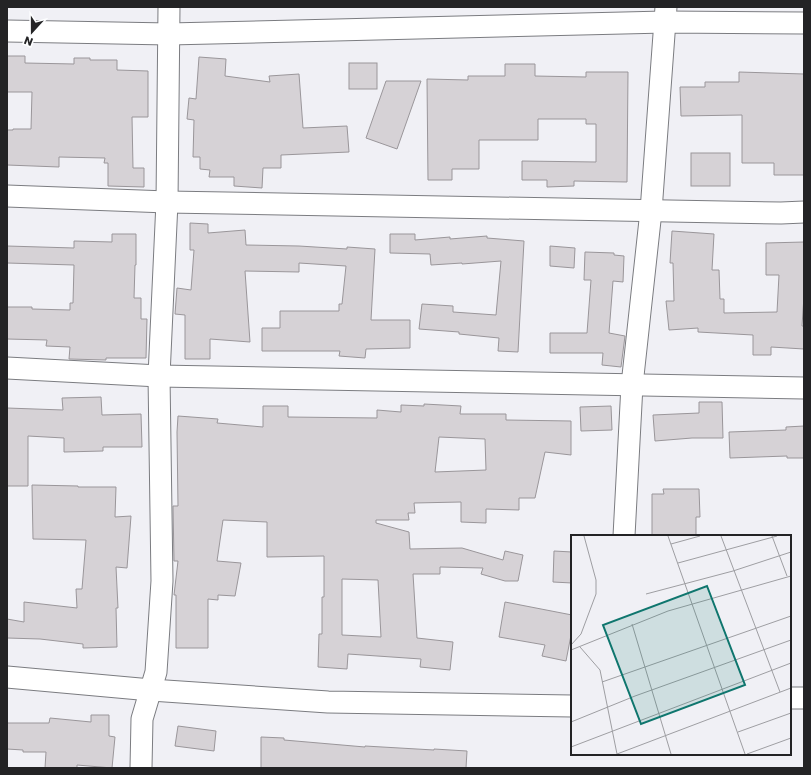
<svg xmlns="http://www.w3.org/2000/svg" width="811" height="775" font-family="Poppins,sans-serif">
<rect width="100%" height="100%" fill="#f0f0f5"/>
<g fill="#d6d2d6" stroke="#9a969a" fill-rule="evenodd">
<polygon points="7,56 25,56 25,63 74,64 74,58 90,58 90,60 117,60 117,70 148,71 148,117 132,117 133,168 144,168 144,187 108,186 108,163 104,163 105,158 59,157 59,167 7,165 7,130 13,130 13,129 31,129 32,92 7,92"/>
<polygon points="199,57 226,59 225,76 270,82 269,76 299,74 303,128 347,126 349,152 281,155 281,168 263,168 262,188 234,186 234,177 209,177 210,170 200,169 200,157 193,157 194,120 187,119 189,98 196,99"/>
<rect x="349" y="63" width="28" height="26"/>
<polygon points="505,64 535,64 535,76 586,77 586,72 628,72 627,182 574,181 574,186 547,187 547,180 522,180 522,161 596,162 596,124 586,124 586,119 538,119 538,140 479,140 479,169 452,169 452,180 428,180 427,79 468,80 468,76 505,76"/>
<polygon points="739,72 804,74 804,175 774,175 774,163 742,163 742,115 681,116 680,87 705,87 705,82 739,82"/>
<polygon points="386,81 421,81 397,149 366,138"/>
<rect x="691" y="153" width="39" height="33"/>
<polygon points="190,223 208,224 208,233 245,230 246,245 299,246 347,249 347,247 375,249 371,320 410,320 410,348 366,349 365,358 339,356 340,351 262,351 262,328 280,328 280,311 339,311 339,304 342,304 346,266 299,263 299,272 245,271 250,342 210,339 210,359 185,359 185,315 175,314 177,288 191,290 194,250 190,250"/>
<polygon points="672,231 714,234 712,270 719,270 720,299 724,299 724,313 777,312 779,275 766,275 766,243 804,242 804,296 802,326 804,326 804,349 771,347 771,355 753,355 753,335 698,332 698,328 669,330 666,301 674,301 673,263 670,263"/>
<polygon points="112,234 136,234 136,265 135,265 134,298 141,298 141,319 147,319 146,358 106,358 106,360 69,359 70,347 46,346 47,340 7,339 7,307 32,307 32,309 70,310 70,303 73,303 74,265 7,263 7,246 74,248 74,241 112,242"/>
<polygon points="390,234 415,234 415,240 450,237 450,239 487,236 487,238 524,241 518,352 498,351 499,338 459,334 459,332 419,329 422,304 453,306 453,312 496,315 501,261 462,264 462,263 431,265 430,254 390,253"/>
<polygon points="550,246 575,248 574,268 550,266"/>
<polygon points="585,252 614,253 614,255 624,256 623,282 613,281 609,333 625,336 621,367 602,365 603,353 550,353 550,333 587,333 591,280 584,280"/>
<polygon points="101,397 102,415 141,414 142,447 103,447 103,451 64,452 64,438 28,436 28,486 7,486 7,408 63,410 62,398"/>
<polygon points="699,402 722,402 723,438 692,438 655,441 653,415 699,413"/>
<path d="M 424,404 L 461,406 L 460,414 L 506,414 L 506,420 L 571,421 L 571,455 L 545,452 L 535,498 L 519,498 L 519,510 L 486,509 L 486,523 L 461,522 L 461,502 L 414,503 L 415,513 L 408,513 L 409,520 L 376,520 L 376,523 L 409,532 L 410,549 L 462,548 L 503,560 L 505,551 L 523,555 L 518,581 L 505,581 L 481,574 L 483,568 L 440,567 L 440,574 L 413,574 L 417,638 L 453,642 L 450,670 L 420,667 L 421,659 L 348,654 L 347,669 L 318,667 L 319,634 L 322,634 L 322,597 L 324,597 L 324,556 L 267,557 L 267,522 L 223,520 L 217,561 L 241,563 L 235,596 L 218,595 L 218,600 L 208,599 L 208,648 L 176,648 L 176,595 L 174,595 L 178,561 L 174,561 L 173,506 L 178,506 L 177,432 L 178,416 L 218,419 L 217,423 L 263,427 L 263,406 L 288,406 L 288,417 L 377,418 L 377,410 L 401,412 L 401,405 L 424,406 ZM 439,437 L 485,439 L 486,470 L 435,472 ZM 342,579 L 378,580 L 381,637 L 342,635 Z"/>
<polygon points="611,406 612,430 581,431 580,407"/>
<polygon points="804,426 804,458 787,458 787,456 730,458 729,432 786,430 786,427"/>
<polygon points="32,485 78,486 78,487 116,487 115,517 131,516 127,568 116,567 118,608 116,608 117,647 83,648 83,644 40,639 7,638 7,619 24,622 24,602 77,608 76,589 82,589 86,540 33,539"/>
<polygon points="663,489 699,489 700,517 696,517 696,536 652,536 652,494 664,494"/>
<polygon points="554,551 572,552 572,583 553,582"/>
<polygon points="505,602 572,615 572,630 566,661 542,656 545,645 499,637"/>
<polygon points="91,715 109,715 109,736 115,737 112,768 77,765 77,768 45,768 46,752 23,752 23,750 7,749 7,723 49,723 50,718 91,722"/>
<polygon points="178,726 216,731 214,751 175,746"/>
<polygon points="261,737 284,738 284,740 365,747 365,746 434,750 434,749 467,751 466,768 261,768"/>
</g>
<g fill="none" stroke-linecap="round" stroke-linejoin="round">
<g stroke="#7b7c80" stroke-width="23">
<g id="minor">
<polyline points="7,31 169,34 665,22 804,23"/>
<polyline points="7,196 167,202 781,213 804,212"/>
<polyline points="7,368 159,376 804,388"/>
<polyline points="624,536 632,385 651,211 666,7"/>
<polyline points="7,677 151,690 328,702 572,706"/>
<polyline points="790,698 804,698"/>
<polyline points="141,768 142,719 156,672 162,581 159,376 167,202 169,7"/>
</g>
</g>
<use href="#minor" stroke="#fff" stroke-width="21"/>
</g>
<g transform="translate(571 535)">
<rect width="220" height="220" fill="#f0f0f5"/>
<path fill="none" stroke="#9e9ea2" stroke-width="1" d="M 97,1 L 174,219M 150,1 L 209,157M 201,1 L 216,41M 100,9 L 129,1M 107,28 L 206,1M 75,59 L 162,36 L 220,17M 61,89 L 100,219M 0,110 L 10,99 L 25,59 L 25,45 L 13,1M 9,112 L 29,135 L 46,219M 0,115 L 97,76 L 220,41M 31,147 L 220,81M 0,187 L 64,161 L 220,105M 167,197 L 220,178M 0,212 L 220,128M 46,219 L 220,153M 176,219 L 220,203"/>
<path fill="#0f766e" fill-opacity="0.15" stroke="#0f766e" stroke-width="2" d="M 136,51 L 174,150 L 70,189 L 32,90 Z"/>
<rect width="220" height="220" fill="none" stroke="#232325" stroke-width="2"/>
</g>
<rect width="811" height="775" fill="none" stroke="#232325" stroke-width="16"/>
<g transform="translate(32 32) rotate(201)" stroke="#fdfeff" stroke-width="3" paint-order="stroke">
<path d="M0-3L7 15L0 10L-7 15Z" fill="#232325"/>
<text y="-6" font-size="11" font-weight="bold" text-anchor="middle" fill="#232325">N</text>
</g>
</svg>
